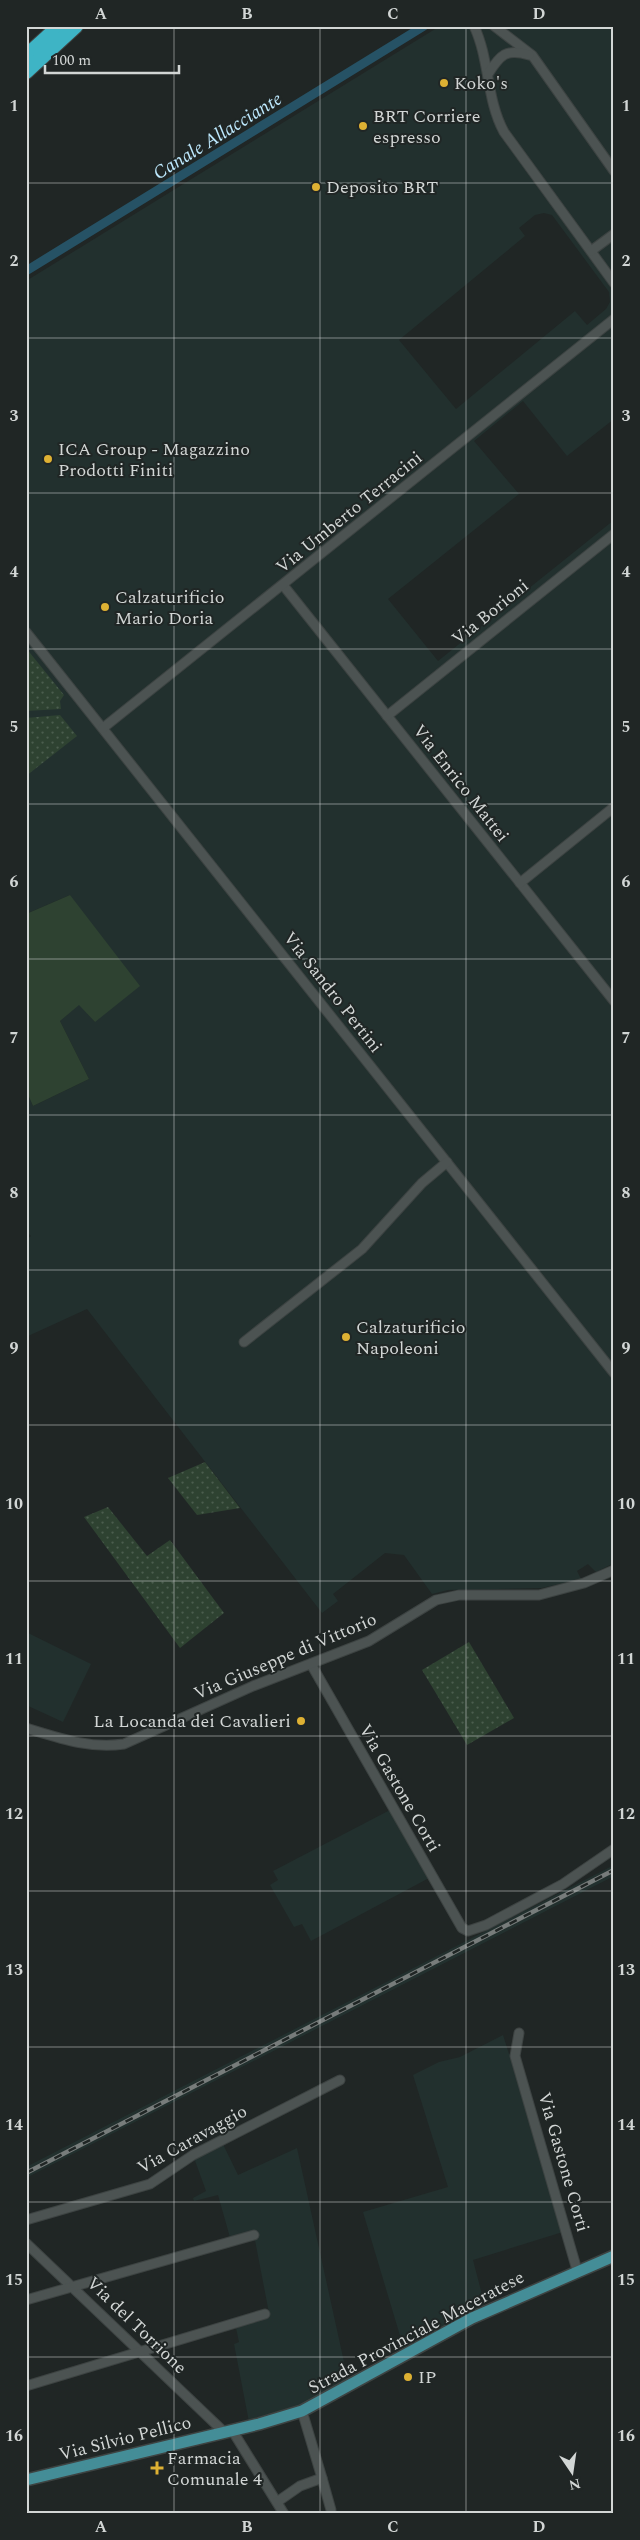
<svg xmlns="http://www.w3.org/2000/svg" width="640" height="2540" font-family="Spectral,serif">
<defs>
<pattern id="grass-dots" width="8" height="8" patternUnits="userSpaceOnUse" patternTransform="scale(1.25)"><rect width="8" height="8" fill="#2e4231"/><path d="M2 2h.1M6 6h.1" fill="none" stroke="#4b5d4e" stroke-width="1.8" stroke-linecap="round"/></pattern>
</defs>
<rect width="100%" height="100%" fill="#202625"/>
<g fill="#22302e" fill-rule="evenodd">
<path d="M 440,26 L 614,26 L 614,419 L 567,456 L 523,401 L 474,441 L 519,494 L 388,599 L 438,661 L 614,520 L 614,1563 L 596,1572 L 588,1564 L 577,1571 L 581,1579 L 542,1588 L 448,1590 L 432,1594 L 404,1555 L 385,1553 L 333,1594 L 338,1601 L 322,1613 L 87,1309 L 26,1337 L 26,1240 L 31,1236 L 26,1231 L 26,1090 L 33,1106 L 89,1079 L 60,1021 L 79,1004 L 95,1022 L 70,895 L 26,914 L 26,281 ZM 544,213 L 552,215 L 609,292 L 610,302 L 606,309 L 587,325 L 575,311 L 456,409 L 399,340 L 525,236 L 519,228 L 535,215 Z"/>
<polygon points="26,1632 91,1664 63,1722 26,1705"/>
<polygon points="390,1810 429,1878 311,1941 302,1924 294,1927 270,1885 278,1880 273,1871"/>
<polygon points="614,1865 614,1876 26,2178 26,2167"/>
<polygon points="503,2035 509,2054 515,2056 566,2231 473,2260 485,2306 404,2349 363,2212 448,2187 413,2075 439,2062 460,2057"/>
<polygon points="221,2140 238,2175 297,2148 348,2380 304,2404 249,2422 234,2344 239,2342 235,2323 269,2313 254,2235 231,2241 218,2195 194,2201 193,2198 206,2191 193,2155"/>
</g>
<g fill="url(#grass-dots)">
<polygon points="26,648 64,695 60,701 61,709 26,711"/>
<polygon points="60,715 77,736 26,776 26,718"/>
<polygon points="205,1462 240,1508 197,1515 168,1478"/>
<polygon points="108,1507 147,1556 170,1540 224,1613 180,1648 84,1517"/>
<polygon points="469,1642 514,1718 467,1745 422,1670"/>
</g>
<polygon fill="#2e4231" points="70,895 140,986 95,1022 79,1005 60,1021 89,1079 33,1106 26,1090 26,914"/>
<g fill="none" stroke-linecap="round" stroke-linejoin="round">
<polyline stroke="#265265" stroke-width="9" points="26,271 424,26"/>
<g stroke="#3d4342" stroke-width="11">
<g id="minor">
<path d="M 474,26 C 490,60 486,99 504,132 L 614,283"/>
<polyline points="494,26 532,55 614,171"/>
<path d="M 488,74 C 500,55 506,48 529,55"/>
<polyline points="591,251 614,234"/>
<polyline points="283,585 614,1001"/>
<polyline points="26,632 614,1373"/>
<polyline points="387,716 614,534"/>
<polyline points="103,728 614,319"/>
<polyline points="520,883 614,807"/>
<polyline points="244,1342 362,1249 422,1183 447,1162"/>
<polyline points="311,1664 462,1928 468,1931 486,1925 563,1884 614,1849"/>
<path d="M 26,1728 C 59,1738 89,1749 124,1744 L 253,1686 L 369,1641 L 436,1600 L 459,1595 L 539,1595 L 584,1583 L 614,1570"/>
<polyline points="519,2033 515,2056 577,2270"/>
<polyline points="26,2220 150,2184 193,2155 340,2080"/>
<polyline points="26,2243 224,2432"/>
<polyline points="26,2300 254,2235"/>
<polyline points="26,2386 265,2314"/>
<polyline points="232,2430 284,2514"/>
<polyline points="322,2478 331,2510"/>
<polyline points="277,2502 300,2486 322,2478 302,2411"/>
</g>
</g>
<g stroke="#3d4342" stroke-width="14">
<polyline id="major" points="26,2480 259,2424 302,2411 472,2318 614,2256"/>
</g>
<g stroke="#3d4342" stroke-width="16">
<g id="highway">
<polyline points="26,56 59,26"/>
<polyline points="26,72 76,26"/>
</g>
</g>
<use href="#minor" stroke="#4c5352" stroke-width="9"/>
<use href="#major" stroke="#448d97" stroke-width="11"/>
<use href="#highway" stroke="#3eb4c5" stroke-width="14"/>
<g stroke="#777c7b" stroke-width="4.5">
<polyline id="rail" points="26,2173 614,1870"/>
</g>
<use href="#rail" stroke="#202625" stroke-width="2.5" stroke-dasharray="8" stroke-linecap="butt"/>
</g>
<path fill="none" stroke="#d2d6d5" stroke-width="1" stroke-opacity="0.55" d="M 174,26 L 174,2514M 320,26 L 320,2514M 466,26 L 466,2514M 26,183 L 614,183M 26,338 L 614,338M 26,493 L 614,493M 26,649 L 614,649M 26,804 L 614,804M 26,959 L 614,959M 26,1115 L 614,1115M 26,1270 L 614,1270M 26,1425 L 614,1425M 26,1581 L 614,1581M 26,1736 L 614,1736M 26,1891 L 614,1891M 26,2047 L 614,2047M 26,2202 L 614,2202M 26,2357 L 614,2357"/>
<g fill="#deb133" stroke="#202625" stroke-width="2">
<circle cx="444" cy="83" r="5"/>
<circle cx="363" cy="126" r="5"/>
<circle cx="316" cy="187" r="5"/>
<circle cx="48" cy="459" r="5"/>
<circle cx="105" cy="607" r="5"/>
<circle cx="346" cy="1337" r="5"/>
<circle cx="301" cy="1721" r="5"/>
<circle cx="408" cy="2377" r="5"/>
<path d="M154.5 2460.5h5v5h5v5h-5v5h-5v-5h-5v-5h5z"/>
</g>
<g text-anchor="middle" stroke-width="4" stroke-linejoin="round" paint-order="stroke">
<g font-size="18" fill="#d2d6d5" stroke="#202625" text-anchor="start">
<text x="454" y="89">Koko's</text>
<text x="373" y="122">BRT Corriere<tspan x="373" dy="21">espresso</tspan></text>
<text x="326" y="193">Deposito BRT</text>
<text x="58" y="455">ICA Group - Magazzino<tspan x="58" dy="21">Prodotti Finiti</tspan></text>
<text x="115" y="603">Calzaturificio<tspan x="115" dy="21">Mario Doria</tspan></text>
<text x="356" y="1333">Calzaturificio<tspan x="356" dy="21">Napoleoni</tspan></text>
<text x="291" y="1727" text-anchor="end">La Locanda dei Cavalieri</text>
<text x="418" y="2383">IP</text>
<text x="167" y="2464">Farmacia<tspan x="167" dy="21">Comunale 4</tspan></text>
</g>
<g font-size="18" fill="#d2d6d5" stroke="#202625">
<text transform="translate(349 512) rotate(-39)" y="6">Via Umberto Terracini</text>
<text transform="translate(490 612) rotate(-39)" y="6">Via Borioni</text>
<text transform="translate(461 783) rotate(52)" y="6">Via Enrico Mattei</text>
<text transform="translate(333 992) rotate(52)" y="6">Via Sandro Pertini</text>
<text transform="translate(285 1656) rotate(-23)" y="6">Via Giuseppe di Vittorio</text>
<text transform="translate(400 1788) rotate(60)" y="6">Via Gastone Corti</text>
<text transform="translate(192 2139) rotate(-29)" y="6">Via Caravaggio</text>
<text transform="translate(564 2162) rotate(74)" y="6">Via Gastone Corti</text>
<text transform="translate(137 2325) rotate(44)" y="6">Via del Torrione</text>
<text transform="translate(416 2332) rotate(-28)" y="6">Strada Provinciale Maceratese</text>
<text transform="translate(125 2438) rotate(-14)" y="6">Via Silvio Pellico</text>
</g>
<g font-size="19" font-style="italic" fill="#bee9fe" stroke="#202625">
<text transform="translate(217 135) rotate(-32)" y="7">Canale Allacciante</text>
</g>
</g>
<rect width="640" height="2540" fill="none" stroke="#202625" stroke-width="55"/>
<g transform="translate(572 2472) rotate(167)" stroke="#202625" stroke-width="4" paint-order="stroke">
<path d="M0-4L9 19L0 12L-9 19Z" fill="#d2d6d5"/>
<text y="-8" font-size="14" font-weight="bold" text-anchor="middle" fill="#d2d6d5">N</text>
</g>
<path d="M45 65v8h134v-8" fill="none" stroke="#d2d6d5" stroke-width="2.5"/>
<text x="52" y="65" font-size="15" fill="#d2d6d5" stroke="#202625" stroke-width="4" paint-order="stroke">100 m</text>
<rect x="28" y="28" width="584" height="2484" fill="none" stroke="#d2d6d5" stroke-width="2"/>
<g font-size="16" text-anchor="middle" font-weight="bold" fill="#d2d6d5">
<text x="101" y="19">A</text>
<text x="247" y="19">B</text>
<text x="393" y="19">C</text>
<text x="539" y="19">D</text>
<text x="14" y="111">1</text>
<text x="626" y="111">1</text>
<text x="14" y="266">2</text>
<text x="626" y="266">2</text>
<text x="14" y="421">3</text>
<text x="626" y="421">3</text>
<text x="14" y="577">4</text>
<text x="626" y="577">4</text>
<text x="14" y="732">5</text>
<text x="626" y="732">5</text>
<text x="14" y="887">6</text>
<text x="626" y="887">6</text>
<text x="14" y="1043">7</text>
<text x="626" y="1043">7</text>
<text x="14" y="1198">8</text>
<text x="626" y="1198">8</text>
<text x="14" y="1353">9</text>
<text x="626" y="1353">9</text>
<text x="14" y="1509">10</text>
<text x="626" y="1509">10</text>
<text x="14" y="1664">11</text>
<text x="626" y="1664">11</text>
<text x="14" y="1819">12</text>
<text x="626" y="1819">12</text>
<text x="14" y="1975">13</text>
<text x="626" y="1975">13</text>
<text x="14" y="2130">14</text>
<text x="626" y="2130">14</text>
<text x="14" y="2285">15</text>
<text x="626" y="2285">15</text>
<text x="14" y="2441">16</text>
<text x="626" y="2441">16</text>
<text x="101" y="2532">A</text>
<text x="247" y="2532">B</text>
<text x="393" y="2532">C</text>
<text x="539" y="2532">D</text>
</g>
</svg>
